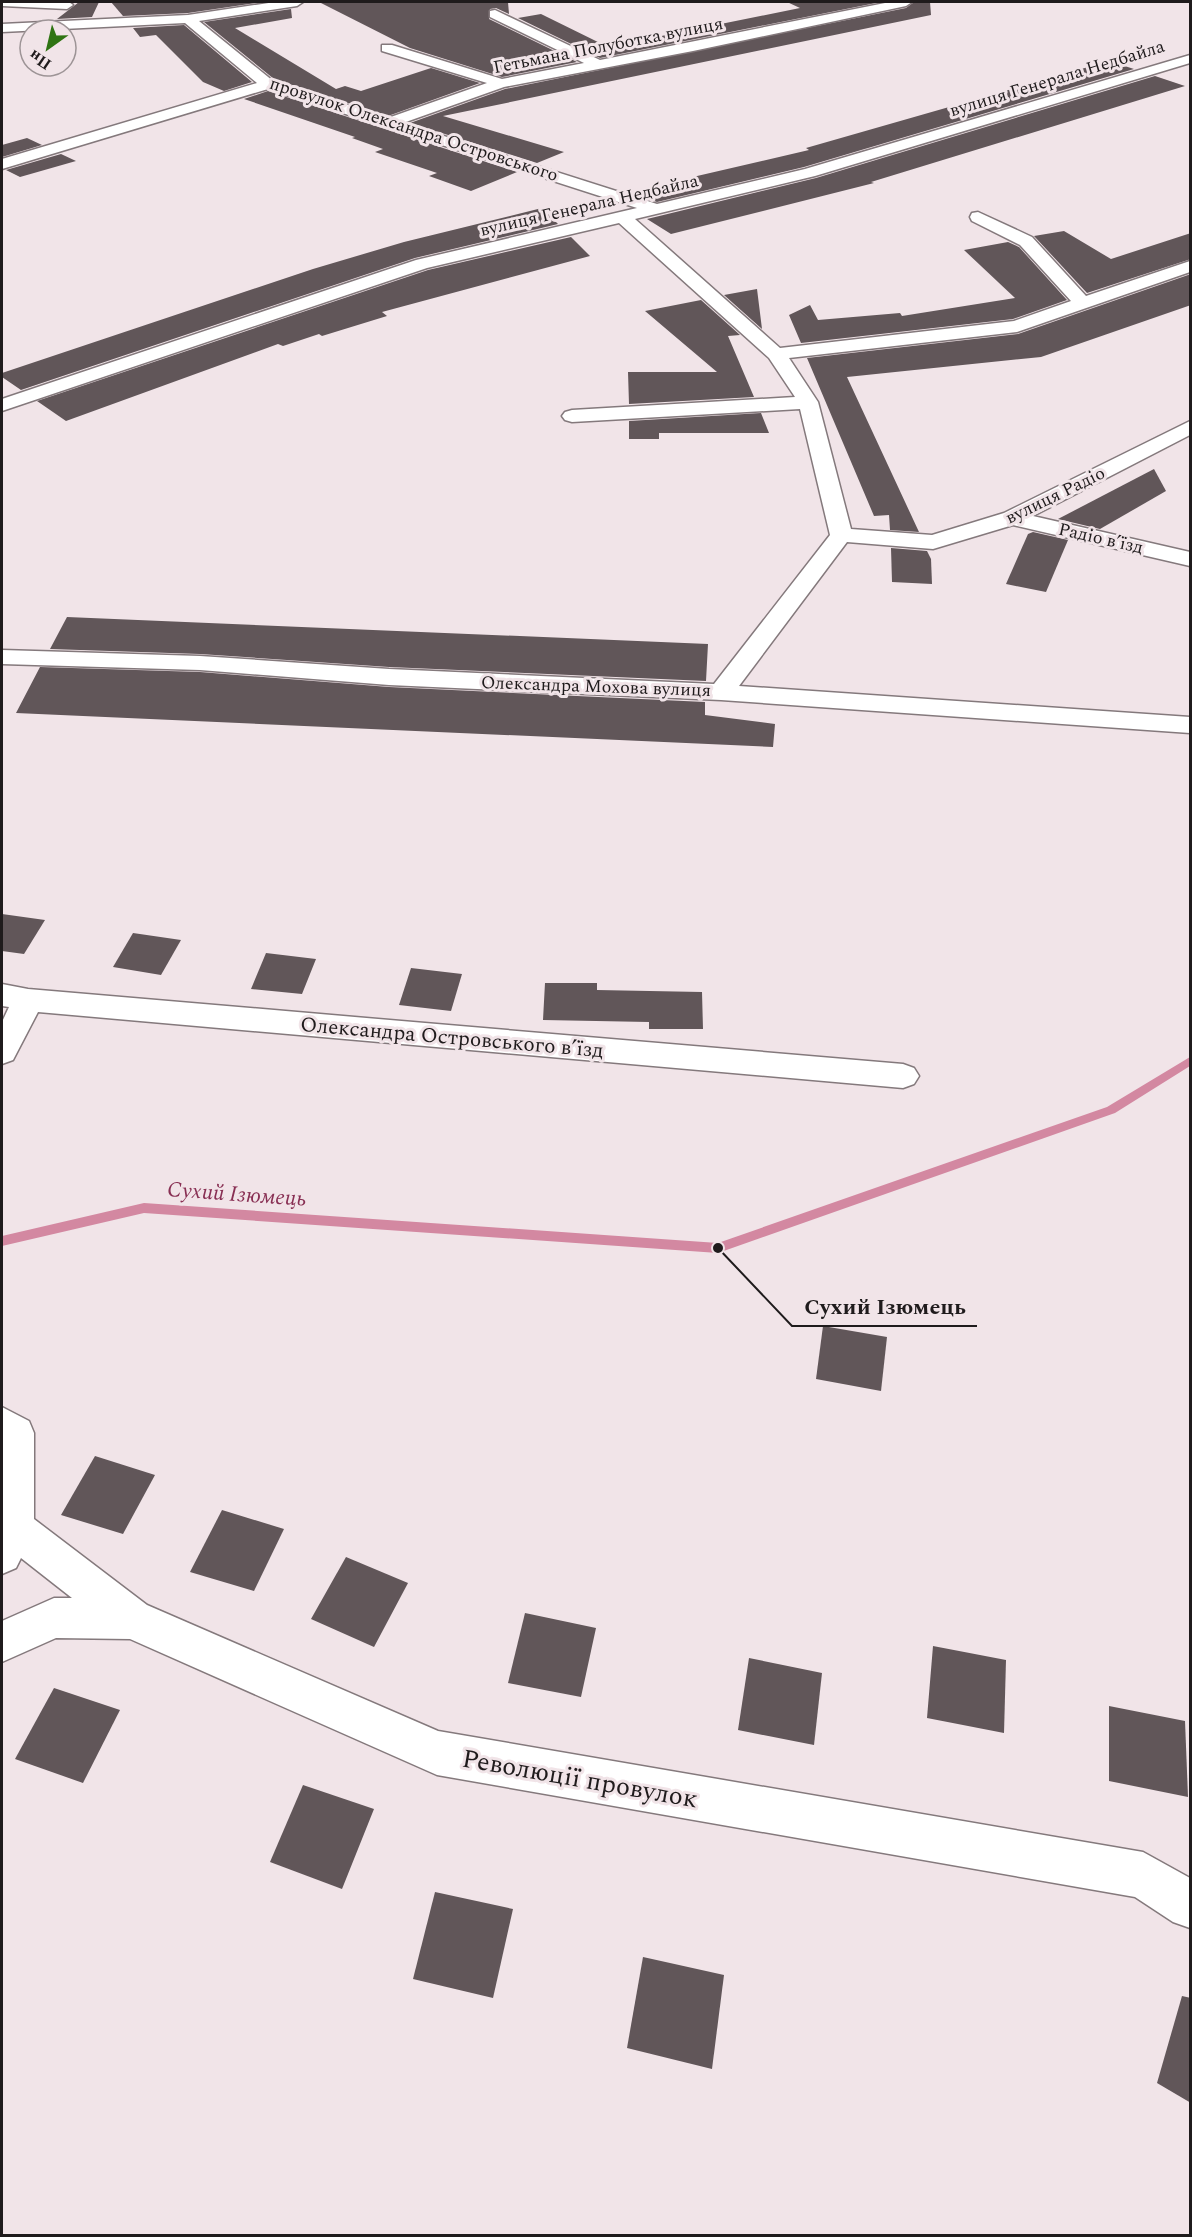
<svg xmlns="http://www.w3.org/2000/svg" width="1192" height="2237" font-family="Spectral,serif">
<rect width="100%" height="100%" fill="#f1e4e8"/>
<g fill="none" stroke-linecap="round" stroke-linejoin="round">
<polygon fill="#d388a1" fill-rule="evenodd" points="1190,1057 1190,1066 1115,1113 718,1253 144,1213 2,1246 2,1236 144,1203 718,1243 1107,1107"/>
</g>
<g fill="#615659">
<polygon points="79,2 99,2 92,17 57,19"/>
<polygon points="111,2 263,2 188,13 123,16"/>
<polygon points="319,2 508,2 509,14 496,8 490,9 489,19 577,62 502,77 410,48"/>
<polygon points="787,2 881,2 600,58 518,18 541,14 606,46 612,46 800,8"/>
<polygon points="914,2 930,2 931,15 443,116 564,152 537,163 410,123 505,89 906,8"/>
<polygon points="291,9 292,18 235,28 336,89 345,86 361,91 431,68 480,83 388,116 274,79 204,22"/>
<polygon points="184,25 252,82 224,91 203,82 156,35 140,37 133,28"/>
<polygon points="1109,61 1134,69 804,167 657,202 628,192 809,150 806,148"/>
<polygon points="1155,76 1185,86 871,182 874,183 671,234 647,219 816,178"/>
<polygon points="268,91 517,172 471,191 429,176 437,173 375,152 383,149 352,138 355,137 244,99"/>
<polygon points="27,138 42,145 2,157 2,145"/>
<polygon points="61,154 76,161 20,177 6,170"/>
<polygon points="542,208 558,224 415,258 21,390 2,377 2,373 313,269 404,242"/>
<polygon points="1064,231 1111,259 1191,233 1191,259 1087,293 1034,236"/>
<polygon points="571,237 590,256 382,312 387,316 322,336 319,334 283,346 278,344 66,421 37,401 428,270"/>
<polygon points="1008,242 1019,247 1067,300 1013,319 801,343 789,315 810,305 818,320 900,313 902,316 1015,298 964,250"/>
<polygon points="1191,274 1191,305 1041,357 847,377 919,532 890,530 889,515 874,516 807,358 1018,334"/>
<polygon points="757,289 762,329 724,295"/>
<polygon points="701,300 740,335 728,336 754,397 629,404 628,372 717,372 645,311"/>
<polygon points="761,413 769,433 659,433 659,439 629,439 629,421"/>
<polygon points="1154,469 1166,491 1100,529 1058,519"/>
<polygon points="1033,532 1068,540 1046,592 1006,584 1028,534"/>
<polygon points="891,548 927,551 931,559 932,584 892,582"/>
<polygon points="67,617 708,644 706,681 389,667 200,654 50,649"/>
<polygon points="40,667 200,672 389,687 705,702 705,715 775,724 773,747 16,713"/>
<polygon points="2,914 45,920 24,954 2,951"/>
<polygon points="133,933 181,940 161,975 113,967"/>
<polygon points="266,953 316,959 302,994 251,989"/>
<polygon points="411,968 462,974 451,1011 399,1005"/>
<polygon points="545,983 597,983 597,990 702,992 703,1029 649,1029 649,1022 543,1020"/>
<polygon points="823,1326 887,1337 881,1391 816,1379"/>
<polygon points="95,1456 155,1475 123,1534 61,1515"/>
<polygon points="222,1510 284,1529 254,1591 190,1572"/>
<polygon points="346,1557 408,1583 374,1647 311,1619"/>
<polygon points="525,1613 596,1628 581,1697 508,1683"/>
<polygon points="933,1646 1006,1660 1004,1733 927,1718"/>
<polygon points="749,1658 822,1673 814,1745 738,1730"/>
<polygon points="54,1688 120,1710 83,1783 15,1759"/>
<polygon points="1109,1706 1185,1721 1188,1797 1109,1781"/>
<polygon points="303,1785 374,1809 342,1889 270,1862"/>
<polygon points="435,1892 513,1909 493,1998 413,1979"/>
<polygon points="643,1957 724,1975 712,2069 627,2048"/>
<polygon points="1182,1996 1191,1998 1191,2103 1157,2083"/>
</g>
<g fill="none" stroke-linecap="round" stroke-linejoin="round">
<g stroke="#84797c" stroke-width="3">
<g id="minor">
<polygon points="2,2 69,2 73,5 67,9 2,6"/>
<polygon points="275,2 303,2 297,6 199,21 273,81 388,118 487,83 382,51 382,45 392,45 502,79 584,63 490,17 490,11 495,10 600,60 890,2 912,2 906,6 693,51 504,87 403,123 657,204 805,169 1190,55 1190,63 815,176 635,219 780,348 1014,321 1071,301 1020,245 972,221 970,217 972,213 978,212 1032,237 1086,296 1190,261 1190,272 1017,332 789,358 818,402 851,529 932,535 1004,513 1190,421 1190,435 1033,516 1190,552 1190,566 1013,525 933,549 847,542 739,686 1190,717 1190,733 721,700 389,685 200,670 2,664 2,650 200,656 389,669 714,684 830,535 800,409 572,422 565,420 562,416 565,412 572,410 795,397 769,358 619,223 427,268 2,411 2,399 416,260 637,208 268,89 2,169 2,159 257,83 185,23 2,32 2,24 188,15"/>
<polygon points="2,984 28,989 903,1064 914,1068 919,1076 914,1084 903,1088 38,1012 13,1060 2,1064 2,1022 9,1007 2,1006"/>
<polygon points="2,1407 29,1421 34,1433 34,1519 147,1605 438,1731 1143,1852 1190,1878 1190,1928 1173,1922 1135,1897 437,1775 130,1639 56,1638 2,1662 2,1621 54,1598 72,1598 21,1558 16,1568 2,1574"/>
</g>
</g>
<use href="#minor" fill="#fff" fill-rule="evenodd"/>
</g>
<g text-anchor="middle" stroke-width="6" stroke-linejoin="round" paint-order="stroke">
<g font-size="18" fill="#1f1b1c" stroke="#f1e4e8">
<text transform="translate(608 45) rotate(-11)" y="6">Гетьмана Полуботка вулиця</text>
<text transform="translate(1057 78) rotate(-17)" y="6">вулиця Генерала Недбайла</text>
<text transform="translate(414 129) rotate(18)" y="6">провулок Олександра Островського</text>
<text transform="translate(589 205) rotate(-13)" y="6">вулиця Генерала Недбайла</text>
<text transform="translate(1055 495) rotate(-26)" y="6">вулиця Радіо</text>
<text transform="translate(1101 538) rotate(13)" y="6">Радіо в’їзд</text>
<text transform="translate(596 686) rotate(2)" y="6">Олександра Мохова вулиця</text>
</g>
<g font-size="21" fill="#1f1b1c" stroke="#f1e4e8">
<text transform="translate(452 1037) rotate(5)" y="7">Олександра Островського в’їзд</text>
</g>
<g font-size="22" font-style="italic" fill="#882f53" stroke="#f1e4e8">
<text transform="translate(237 1193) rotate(4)" y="8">Сухий Ізюмець</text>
</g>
<g font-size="26" fill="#1f1b1c" stroke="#f1e4e8">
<text transform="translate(580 1778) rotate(10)" y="9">Революції провулок</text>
</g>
</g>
<path fill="none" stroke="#1f1b1c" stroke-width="2" d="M718 1248L792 1326H977"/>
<circle fill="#1f1b1c" stroke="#f1e4e8" stroke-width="2" cx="718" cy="1248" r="6"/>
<g font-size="22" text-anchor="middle" font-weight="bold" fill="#1f1b1c" stroke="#f1e4e8" stroke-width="6" stroke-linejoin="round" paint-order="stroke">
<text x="885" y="1314">Сухий Ізюмець</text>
</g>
<rect width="1192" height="2237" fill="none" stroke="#1f1b1c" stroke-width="6"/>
<g transform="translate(48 48) rotate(214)"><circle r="28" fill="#f1e4e8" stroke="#9d9496" stroke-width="1.5"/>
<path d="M0-4.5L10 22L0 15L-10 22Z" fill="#2f7413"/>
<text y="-9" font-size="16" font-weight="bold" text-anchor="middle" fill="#1f1b1c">Пн</text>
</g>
</svg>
